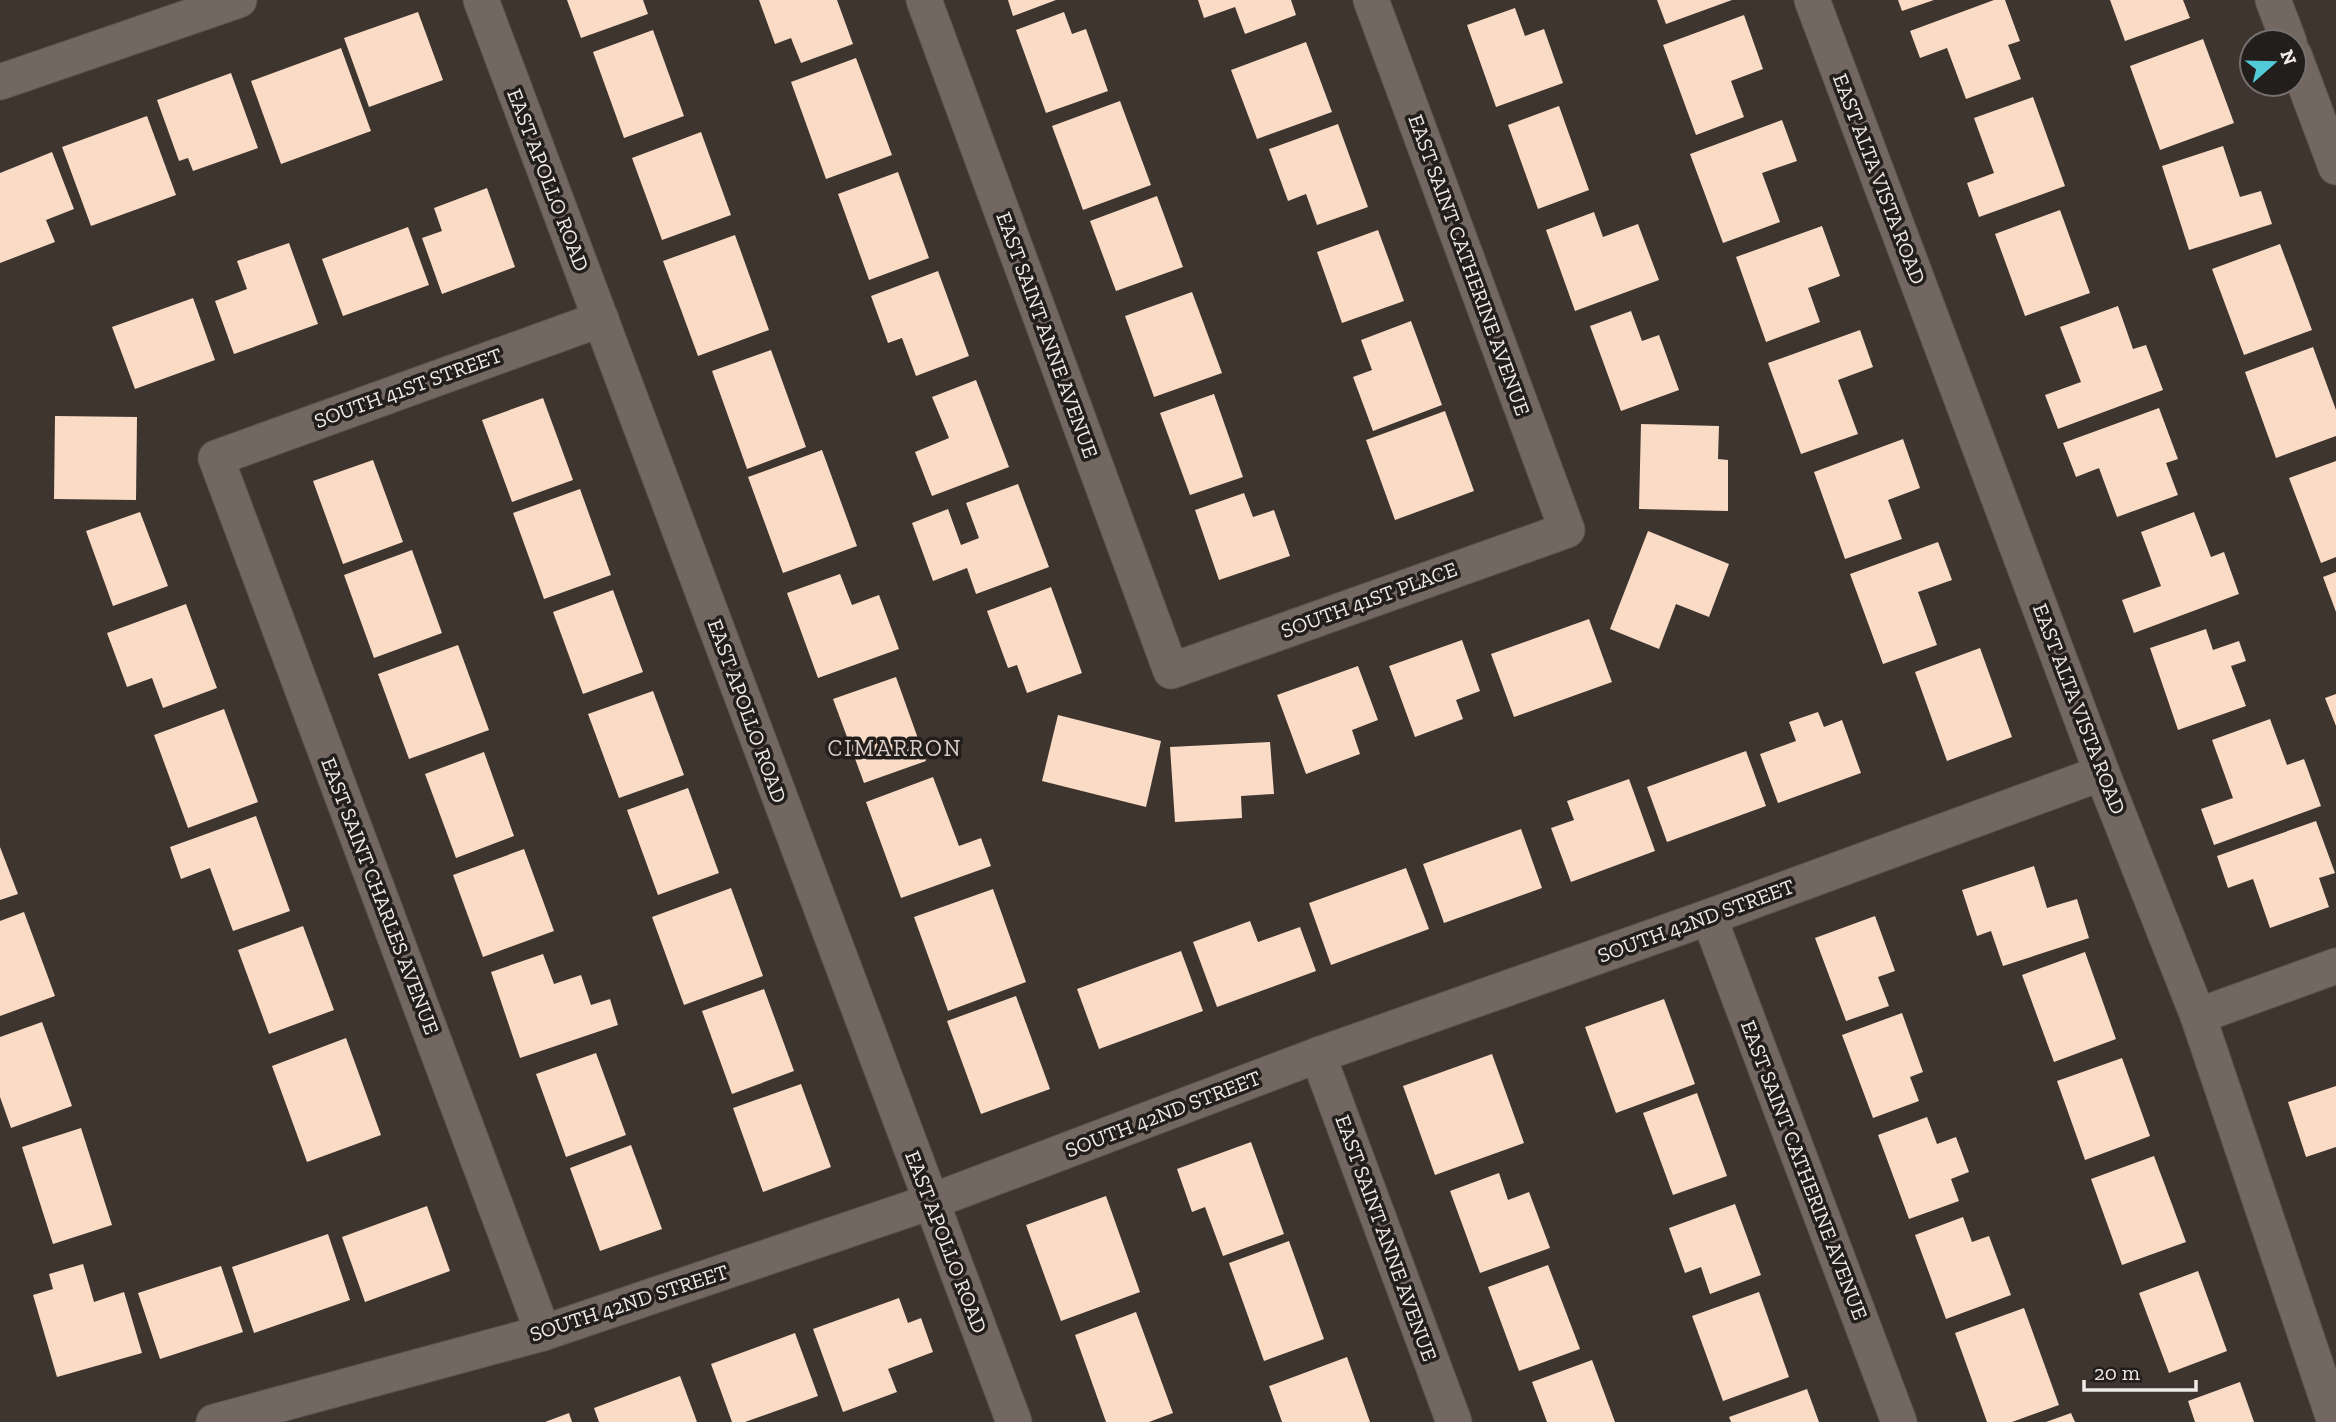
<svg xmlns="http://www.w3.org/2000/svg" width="2336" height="1422" font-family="'Zilla Slab',serif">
<rect width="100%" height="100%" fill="#3f352f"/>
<g fill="#fadbc6">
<polygon points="567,0 643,0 648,14 581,38"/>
<polygon points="759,0 837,0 853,44 801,63 791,38 775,44"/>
<polygon points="1008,0 1056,0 1013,16"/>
<polygon points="1198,0 1291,0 1296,15 1245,34 1235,7 1204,18"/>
<polygon points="1657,0 1732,0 1666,24"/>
<polygon points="1898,0 1934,0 1902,11"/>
<polygon points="1994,0 2005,0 2020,41 2008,45 2021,79 1966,99 1947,48 1920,58 1910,31"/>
<polygon points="2110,0 2183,0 2190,18 2125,41"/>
<polygon points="1515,8 1525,36 1544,29 1563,83 1496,107 1467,25"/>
<polygon points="418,12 443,80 369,107 344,38"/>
<polygon points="1064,12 1072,34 1086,29 1108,91 1046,113 1016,30"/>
<polygon points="1744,15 1763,69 1731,81 1744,117 1696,135 1663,45"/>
<polygon points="653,30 684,116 624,138 593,52"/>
<polygon points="2203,39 2234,123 2160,150 2130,66"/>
<polygon points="1306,42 1332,112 1257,139 1231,70"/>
<polygon points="341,48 371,131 281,164 251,81"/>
<polygon points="856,58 892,155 826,179 791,82"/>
<polygon points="231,73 258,148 193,171 188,158 179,161 157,100"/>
<polygon points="2033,97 2065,186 1979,217 1967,183 1994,173 1974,118"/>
<polygon points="1120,101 1151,185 1083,210 1052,126"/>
<polygon points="1559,106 1589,190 1538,209 1508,125"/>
<polygon points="147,116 176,195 91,226 62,147"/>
<polygon points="1782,120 1797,161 1762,173 1780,222 1723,243 1690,154"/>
<polygon points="1338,124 1368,207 1317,225 1306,194 1288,201 1269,149"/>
<polygon points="701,132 731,215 662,240 632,158"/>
<polygon points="2223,146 2240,197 2261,191 2272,224 2189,250 2162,166"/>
<polygon points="52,152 74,209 46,220 55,242 0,263 0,173"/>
<polygon points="898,172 929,258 869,280 838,194"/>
<polygon points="487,188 515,267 442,294 422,238 442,231 434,208"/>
<polygon points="1157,196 1183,267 1116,291 1090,221"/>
<polygon points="2060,210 2090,293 2025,316 1995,234"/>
<polygon points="1594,212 1603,237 1638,224 1659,280 1575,311 1546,230"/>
<polygon points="1822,226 1840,276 1808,288 1820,322 1766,342 1736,257"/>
<polygon points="408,227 429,285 343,316 322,259"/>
<polygon points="1378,230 1404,301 1342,323 1317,252"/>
<polygon points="735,235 769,330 698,356 663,261"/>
<polygon points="289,243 318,324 234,354 215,301 247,289 237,261"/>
<polygon points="2280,244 2312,330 2244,355 2212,269"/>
<polygon points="938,271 969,356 916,376 902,338 888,343 871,296"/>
<polygon points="1192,292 1222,373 1154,397 1125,316"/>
<polygon points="193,298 215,360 135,389 112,327"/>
<polygon points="2118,306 2133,349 2146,345 2163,390 2058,429 2045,395 2081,382 2060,327"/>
<polygon points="1631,311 1642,341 1659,335 1679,390 1621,411 1590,326"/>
<polygon points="1411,321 1442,405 1373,431 1353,377 1372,370 1361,340"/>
<polygon points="1860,330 1873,367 1838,380 1858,434 1801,454 1768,363"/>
<polygon points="2313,347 2336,410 2336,436 2276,458 2245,372"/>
<polygon points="771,350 806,447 747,469 712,371"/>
<polygon points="976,380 1009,467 932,496 915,452 949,438 932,397"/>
<polygon points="1214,394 1243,477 1190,495 1160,413"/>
<polygon points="543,398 573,480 512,502 482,420"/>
<polygon points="2159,408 2178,459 2166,463 2178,495 2117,517 2099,468 2076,477 2063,443"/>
<polygon points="1445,411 1474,491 1395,520 1366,440"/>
<polygon points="55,416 137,417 136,500 54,499"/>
<polygon points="1641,424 1719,426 1718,459 1728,460 1728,511 1639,509"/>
<polygon points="1903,439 1920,488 1888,500 1902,539 1845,559 1814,472"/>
<polygon points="822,450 857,546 783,573 748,477"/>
<polygon points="373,460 403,542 343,564 313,481"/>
<polygon points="2336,461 2336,557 2321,563 2289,478"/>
<polygon points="1018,484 1049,567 976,594 967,568 933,581 912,523 948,509 961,545 979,538 966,503"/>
<polygon points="580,489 611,575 544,599 513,513"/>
<polygon points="1244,493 1253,517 1274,510 1290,556 1219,580 1195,510"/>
<polygon points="140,512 168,586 113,606 86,531"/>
<polygon points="2194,512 2211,557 2224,552 2239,594 2134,633 2122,600 2161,586 2141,532"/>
<polygon points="1648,531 1729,564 1709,617 1676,604 1659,649 1610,629"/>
<polygon points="1938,542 1952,580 1918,592 1937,645 1883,664 1850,574"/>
<polygon points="412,550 442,633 374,658 344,575"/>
<polygon points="2336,572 2336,612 2323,577"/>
<polygon points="840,574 852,605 879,595 899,649 818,678 787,593"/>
<polygon points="1051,587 1082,673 1027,693 1017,665 1008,668 987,611"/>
<polygon points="613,590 643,672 583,694 553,612"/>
<polygon points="186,604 217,688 163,708 152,678 127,687 107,633"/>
<polygon points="1589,619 1612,682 1514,717 1491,654"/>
<polygon points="2206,629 2213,650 2239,641 2246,661 2231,666 2246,706 2178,730 2150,648"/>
<polygon points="1462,640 1480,691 1456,700 1463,719 1415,737 1389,666"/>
<polygon points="458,645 489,730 409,759 378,674"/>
<polygon points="1980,648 2012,737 1947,761 1915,672"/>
<polygon points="1358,666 1378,720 1352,730 1360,754 1306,774 1277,695"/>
<polygon points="896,677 926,761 864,783 833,699"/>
<polygon points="653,691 684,775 619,798 588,714"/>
<polygon points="2336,694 2336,726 2325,698"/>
<polygon points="224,709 258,802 188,828 154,735"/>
<polygon points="1818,712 1824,727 1842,720 1861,773 1778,803 1760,754 1796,741 1789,722"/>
<polygon points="1058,715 1161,741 1146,807 1042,781"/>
<polygon points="2270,719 2287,765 2304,759 2321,806 2214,845 2201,809 2233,798 2212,740"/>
<polygon points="1270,742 1274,794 1241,796 1242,818 1175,822 1170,747"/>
<polygon points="1746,751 1766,806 1667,842 1647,787"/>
<polygon points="484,752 514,836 456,858 425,774"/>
<polygon points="933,777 959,846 981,838 991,866 901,898 866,802"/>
<polygon points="1629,779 1655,851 1571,882 1551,828 1574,820 1567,801"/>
<polygon points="688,788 719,873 658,895 627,810"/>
<polygon points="256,816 290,911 233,931 210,868 181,879 170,847"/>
<polygon points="2316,821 2335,873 2319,878 2329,907 2270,928 2253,879 2228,888 2217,856"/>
<polygon points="1521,829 1542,888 1444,923 1423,864"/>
<polygon points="0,847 18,894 0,900"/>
<polygon points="524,849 554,931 483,957 453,875"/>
<polygon points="2034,866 2047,908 2077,899 2089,938 2003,966 1991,931 1977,936 1962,890"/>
<polygon points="1406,868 1429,929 1331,965 1309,903"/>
<polygon points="731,888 763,976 684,1005 652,917"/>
<polygon points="993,889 1026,982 948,1011 914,917"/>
<polygon points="24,912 55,996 0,1016 0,921"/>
<polygon points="1875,916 1895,971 1878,977 1889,1006 1846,1021 1815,938"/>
<polygon points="1250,921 1258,942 1300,927 1316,971 1217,1007 1193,942"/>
<polygon points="303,926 334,1010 269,1034 238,950"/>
<polygon points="1181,951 1203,1011 1099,1049 1077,989"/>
<polygon points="2085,952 2116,1039 2054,1062 2022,975"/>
<polygon points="543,954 554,984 581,975 591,1005 610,999 618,1025 520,1058 491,972"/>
<polygon points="764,989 794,1071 732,1094 702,1011"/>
<polygon points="1016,996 1050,1089 981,1114 947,1021"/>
<polygon points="1664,999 1695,1084 1616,1113 1585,1027"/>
<polygon points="1902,1013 1923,1072 1910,1077 1919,1101 1873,1118 1842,1035"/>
<polygon points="42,1022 72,1106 11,1128 0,1097 0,1037"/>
<polygon points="346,1038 381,1135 307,1162 272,1066"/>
<polygon points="596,1053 626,1135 566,1157 536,1074"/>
<polygon points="1492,1054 1524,1143 1435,1175 1403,1086"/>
<polygon points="2122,1058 2150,1136 2085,1160 2057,1081"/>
<polygon points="801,1084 831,1167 763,1192 733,1108"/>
<polygon points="2336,1086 2336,1147 2306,1157 2288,1102"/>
<polygon points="1697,1093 1727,1176 1673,1195 1643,1113"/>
<polygon points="1927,1117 1937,1144 1956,1137 1969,1172 1951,1179 1959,1201 1909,1219 1878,1135"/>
<polygon points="81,1128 112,1225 53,1244 22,1147"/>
<polygon points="1251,1142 1284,1234 1223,1256 1205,1207 1192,1212 1177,1169"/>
<polygon points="631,1145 662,1229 600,1251 570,1168"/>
<polygon points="2154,1156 2186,1242 2122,1265 2091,1179"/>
<polygon points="1499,1173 1508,1200 1529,1192 1550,1248 1480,1273 1450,1191"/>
<polygon points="1106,1196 1140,1292 1061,1321 1026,1225"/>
<polygon points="1735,1204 1761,1275 1710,1294 1701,1267 1685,1273 1669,1228"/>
<polygon points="427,1206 450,1271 365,1302 342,1237"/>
<polygon points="1963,1217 1972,1242 1989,1236 2011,1295 1946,1319 1915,1235"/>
<polygon points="328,1234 350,1300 254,1333 232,1267"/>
<polygon points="1289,1241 1324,1339 1264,1361 1229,1263"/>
<polygon points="83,1264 94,1302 124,1292 142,1353 57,1377 33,1295 53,1289 49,1274"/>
<polygon points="1548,1265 1580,1349 1519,1371 1488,1287"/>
<polygon points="221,1266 243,1332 160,1359 138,1293"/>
<polygon points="2198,1271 2227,1351 2169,1373 2139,1293"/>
<polygon points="1759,1292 1789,1377 1723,1401 1692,1316"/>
<polygon points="899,1298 908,1323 921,1318 933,1352 888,1369 897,1392 843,1412 813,1329"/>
<polygon points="2024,1308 2059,1405 2012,1422 1987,1422 1955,1333"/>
<polygon points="1136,1312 1173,1413 1149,1422 1106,1422 1075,1335"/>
<polygon points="795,1333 818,1396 745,1422 732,1422 711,1364"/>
<polygon points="1347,1357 1370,1422 1282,1422 1269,1386"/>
<polygon points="1592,1360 1615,1422 1547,1422 1532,1382"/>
<polygon points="680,1376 697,1422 599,1422 594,1408"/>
<polygon points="2240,1382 2254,1422 2195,1422 2188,1401"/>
<polygon points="1807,1389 1819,1422 1731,1422 1729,1417"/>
<polygon points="569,1413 572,1422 545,1422"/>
<polygon points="2071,1413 2075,1422 2046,1422"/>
</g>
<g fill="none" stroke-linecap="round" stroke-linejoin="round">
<g stroke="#5a534d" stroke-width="37">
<g id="street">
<polyline points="481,0 1014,1422"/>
<polyline points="924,0 1171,671 1567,530 1371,0"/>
<polyline points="1812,0 2102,773 2198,1016 2335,1422"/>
<polyline points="2273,0 2289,42"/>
<polyline points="2294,55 2336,167"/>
<polyline points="0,82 239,0"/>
<polyline points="1709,917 1899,1422"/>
<polyline points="2198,1016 2336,966"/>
<polyline points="1318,1055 1454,1422"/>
<polyline points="543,1333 216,458 601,319"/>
<polyline points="214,1422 543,1333 930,1202 1318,1055 1709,917 2102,773"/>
</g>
</g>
<use href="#street" stroke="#736861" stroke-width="35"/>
</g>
<g text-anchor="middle" stroke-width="7" stroke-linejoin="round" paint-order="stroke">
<g font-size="21" fill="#f1ebe7" stroke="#221e1b">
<text transform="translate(1879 179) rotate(69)" y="7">EAST ALTA VISTA ROAD</text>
<text transform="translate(548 180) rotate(69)" y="7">EAST APOLLO ROAD</text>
<text transform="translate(1469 265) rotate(70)" y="7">EAST SAINT CATHERINE AVENUE</text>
<text transform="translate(1047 335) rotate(70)" y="7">EAST SAINT ANNE AVENUE</text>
<text transform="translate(408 388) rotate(-20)" y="7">SOUTH 41ST STREET</text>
<text transform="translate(1369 600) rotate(-20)" y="7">SOUTH 41ST PLACE</text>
<text transform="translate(2079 709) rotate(69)" y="7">EAST ALTA VISTA ROAD</text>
<text transform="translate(747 711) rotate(70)" y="7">EAST APOLLO ROAD</text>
<text transform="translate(380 896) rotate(69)" y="7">EAST SAINT CHARLES AVENUE</text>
<text transform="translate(1696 921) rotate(-20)" y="7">SOUTH 42ND STREET</text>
<text transform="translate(1163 1114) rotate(-21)" y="7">SOUTH 42ND STREET</text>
<text transform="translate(1804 1170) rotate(69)" y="7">EAST SAINT CATHERINE AVENUE</text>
<text transform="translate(1386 1238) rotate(70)" y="7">EAST SAINT ANNE AVENUE</text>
<text transform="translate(946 1242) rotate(69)" y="7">EAST APOLLO ROAD</text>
<text transform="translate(629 1303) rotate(-18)" y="7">SOUTH 42ND STREET</text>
</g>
<g font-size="23" letter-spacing="2" fill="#dacec6" stroke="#221e1b">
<text x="895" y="756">CIMARRON</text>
</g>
</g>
<g transform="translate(2273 63) rotate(70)"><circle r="33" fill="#221e1b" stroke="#75706d" stroke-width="2"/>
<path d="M0-5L12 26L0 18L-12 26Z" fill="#52cbd9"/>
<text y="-10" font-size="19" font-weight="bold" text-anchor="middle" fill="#f1ebe7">N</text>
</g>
<path d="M2084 1380v10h112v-10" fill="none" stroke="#f1ebe7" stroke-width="3.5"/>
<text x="2094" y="1380" font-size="21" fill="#f1ebe7" stroke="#221e1b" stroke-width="5" paint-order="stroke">20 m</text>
</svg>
